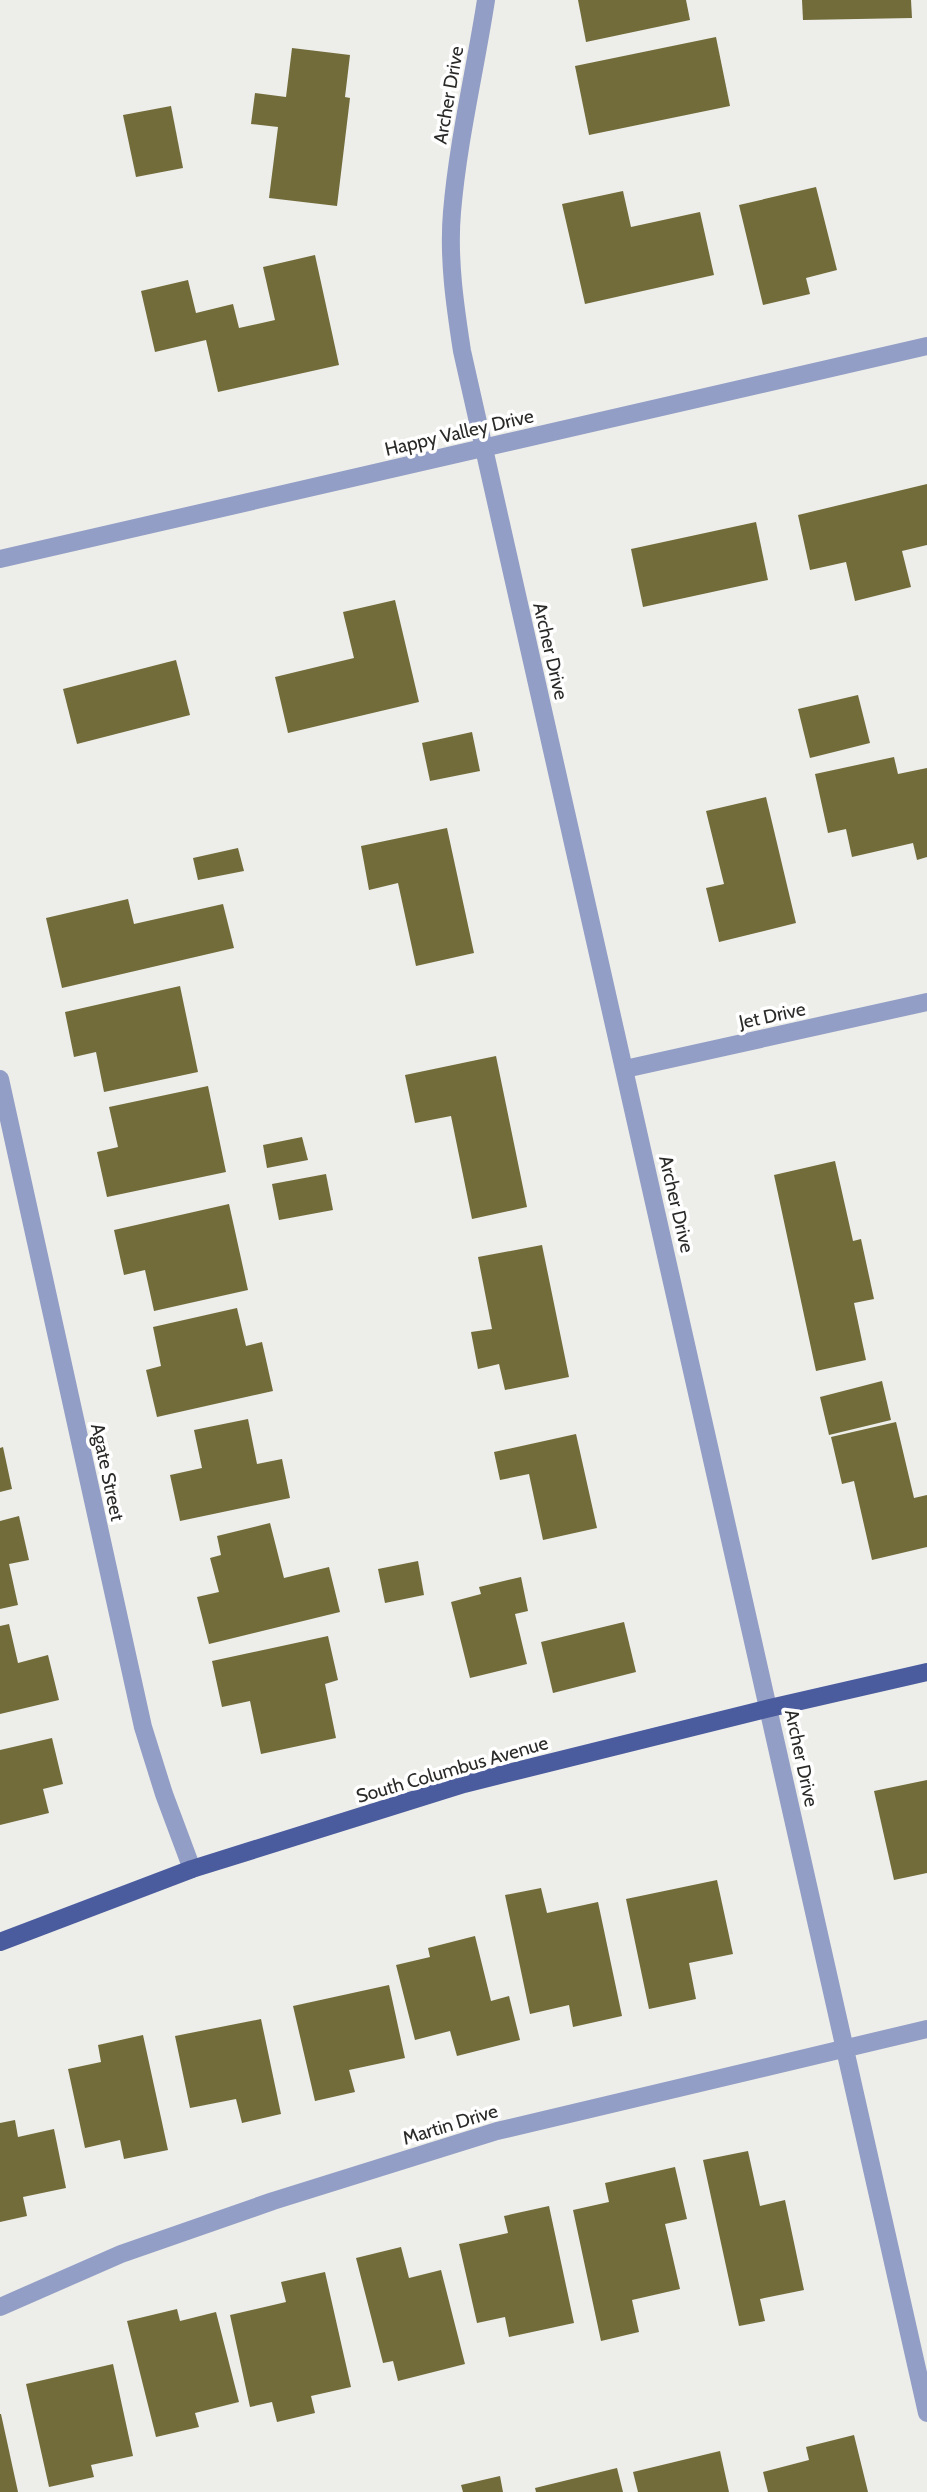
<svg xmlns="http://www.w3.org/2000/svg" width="927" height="2492" font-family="Cabin,sans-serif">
<rect width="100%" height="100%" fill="#edede9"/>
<g fill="#726c3b">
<polygon points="578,0 686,0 690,20 586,42"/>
<polygon points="802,0 911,0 912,18 803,20"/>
<polygon points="716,37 730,106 589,135 575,66"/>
<polygon points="292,48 350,55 345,97 350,98 337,206 269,198 278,127 251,124 255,93 286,97"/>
<polygon points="171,106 183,168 136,177 123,115"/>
<polygon points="816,187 837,270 806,278 810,294 763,305 739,205"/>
<polygon points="623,191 631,227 700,212 714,275 585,304 562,204"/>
<polygon points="315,255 339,365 218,392 206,340 155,352 141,291 188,280 196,313 233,304 239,328 275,320 263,267"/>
<polygon points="927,484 927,545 902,551 911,587 855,601 846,562 810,570 798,515"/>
<polygon points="756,522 768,580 643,607 631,549"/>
<polygon points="395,600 419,702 288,733 275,677 354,658 343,612"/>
<polygon points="176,660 190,715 77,744 63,689"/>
<polygon points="858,695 870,743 810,758 798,709"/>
<polygon points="472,732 480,771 430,781 422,743"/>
<polygon points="894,757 898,774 927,768 927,857 917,860 913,843 852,857 846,829 828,833 815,774"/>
<polygon points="766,797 796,923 719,942 706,888 724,884 706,811"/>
<polygon points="447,828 474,953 416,966 398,883 369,890 361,846"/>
<polygon points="238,848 244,871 198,880 193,858"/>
<polygon points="128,899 134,924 223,904 234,948 62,988 46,918"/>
<polygon points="180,986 198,1072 104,1092 96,1052 74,1057 65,1012"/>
<polygon points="496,1056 527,1207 472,1219 451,1116 415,1123 405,1075"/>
<polygon points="208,1086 226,1172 107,1197 97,1152 118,1147 109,1107"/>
<polygon points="302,1137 308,1160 267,1168 263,1145"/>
<polygon points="835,1161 853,1241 861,1239 874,1299 854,1303 866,1360 816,1371 774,1175"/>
<polygon points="326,1174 333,1210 279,1220 272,1184"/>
<polygon points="229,1204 248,1290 154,1311 145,1270 124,1275 114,1230"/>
<polygon points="542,1245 569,1377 505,1390 499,1364 478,1369 471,1332 492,1329 478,1257"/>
<polygon points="237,1308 246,1346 262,1342 273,1391 157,1417 146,1370 161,1366 153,1327"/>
<polygon points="882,1381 891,1420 829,1435 820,1397"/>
<polygon points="248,1419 257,1464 282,1459 290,1498 180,1521 170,1475 202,1468 194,1430"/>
<polygon points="896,1422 914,1498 927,1495 927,1547 872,1560 854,1481 842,1484 831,1437"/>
<polygon points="576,1434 597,1528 543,1540 529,1474 500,1480 494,1452"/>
<polygon points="3,1447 12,1489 0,1492 0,1448"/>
<polygon points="19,1516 29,1560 9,1564 18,1605 0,1609 0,1521"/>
<polygon points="270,1523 284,1578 329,1567 340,1612 209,1644 197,1597 219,1592 210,1558 221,1555 217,1536"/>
<polygon points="418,1561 424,1595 385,1603 378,1569"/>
<polygon points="521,1577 528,1611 515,1614 527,1664 470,1678 451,1602 481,1594 479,1587"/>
<polygon points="624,1622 636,1672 553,1693 541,1642"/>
<polygon points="9,1624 18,1663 48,1655 59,1700 0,1714 0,1626"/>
<polygon points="328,1636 338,1680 325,1684 336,1738 261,1754 250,1701 222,1707 212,1661"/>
<polygon points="52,1738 63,1784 43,1789 49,1813 0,1825 0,1750"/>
<polygon points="927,1780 927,1873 894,1880 874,1791"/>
<polygon points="717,1880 733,1954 689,1963 696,1999 649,2009 626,1899"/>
<polygon points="541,1888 547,1913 598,1902 622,2016 573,2027 569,2005 530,2014 505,1895"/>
<polygon points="475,1936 491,2001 509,1996 520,2040 457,2056 450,2031 415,2040 396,1965 430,1957 428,1948"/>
<polygon points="389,1985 405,2058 349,2070 355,2092 315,2101 293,2006"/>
<polygon points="261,2019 281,2114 242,2123 236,2099 190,2108 175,2036"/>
<polygon points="143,2035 168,2150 124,2159 120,2140 85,2148 68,2069 101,2062 98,2045"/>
<polygon points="15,2120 18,2137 54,2129 66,2188 23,2197 27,2216 0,2222 0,2123"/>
<polygon points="748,2151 760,2206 785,2200 804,2290 760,2299 765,2321 739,2326 703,2160"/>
<polygon points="675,2167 687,2219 665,2224 680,2289 632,2300 639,2332 601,2341 573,2210 609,2202 605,2183"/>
<polygon points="549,2206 574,2323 509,2337 505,2317 477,2323 459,2244 508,2233 504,2216"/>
<polygon points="401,2247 409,2278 441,2270 465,2364 398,2381 393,2361 383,2363 356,2258"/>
<polygon points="325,2272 351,2387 311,2396 315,2413 277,2422 272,2402 250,2407 230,2315 286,2302 281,2282"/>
<polygon points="177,2309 180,2321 216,2312 239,2402 195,2413 199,2427 156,2437 127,2321"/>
<polygon points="113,2364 133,2456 91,2465 94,2477 49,2487 26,2384"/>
<polygon points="0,2414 1,2414 18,2492 0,2492"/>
<polygon points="854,2435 868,2492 768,2492 763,2472 809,2460 806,2447"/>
<polygon points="720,2451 729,2492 638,2492 633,2472"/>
<polygon points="617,2468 623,2492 536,2492 535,2488"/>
<polygon points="500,2476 503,2492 463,2492 461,2485"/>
</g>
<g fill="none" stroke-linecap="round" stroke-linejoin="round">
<g stroke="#929ec5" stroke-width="18">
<path d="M 486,0 C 475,71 458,141 452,212 C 448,258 455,306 462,351 L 927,2413"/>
<polyline points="0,559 927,346"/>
<polyline points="625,1069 927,1002"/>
<polyline points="0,1079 143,1727 164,1794 192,1869"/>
<polyline points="0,2307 121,2254 273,2201 497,2131 927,2029"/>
</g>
<polyline stroke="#4a5b9e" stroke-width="18" points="0,1942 192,1869 464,1784 770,1708 927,1672"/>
</g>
<g text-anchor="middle" stroke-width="7" stroke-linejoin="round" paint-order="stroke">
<g font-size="19" fill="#2a2a28" stroke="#fff">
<text transform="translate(448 95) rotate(-80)" y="7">Archer Drive</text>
<text transform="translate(459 432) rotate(-13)" y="7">Happy Valley Drive</text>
<text transform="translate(551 651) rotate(77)" y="7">Archer Drive</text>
<text transform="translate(772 1015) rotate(-12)" y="7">Jet Drive</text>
<text transform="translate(677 1204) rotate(77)" y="7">Archer Drive</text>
<text transform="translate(108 1472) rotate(78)" y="7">Agate Street</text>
<text transform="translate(802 1758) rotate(78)" y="7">Archer Drive</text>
<text transform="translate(452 1769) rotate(-16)" y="7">South Columbus Avenue</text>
<text transform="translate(450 2124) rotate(-17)" y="7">Martin Drive</text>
</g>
</g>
</svg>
